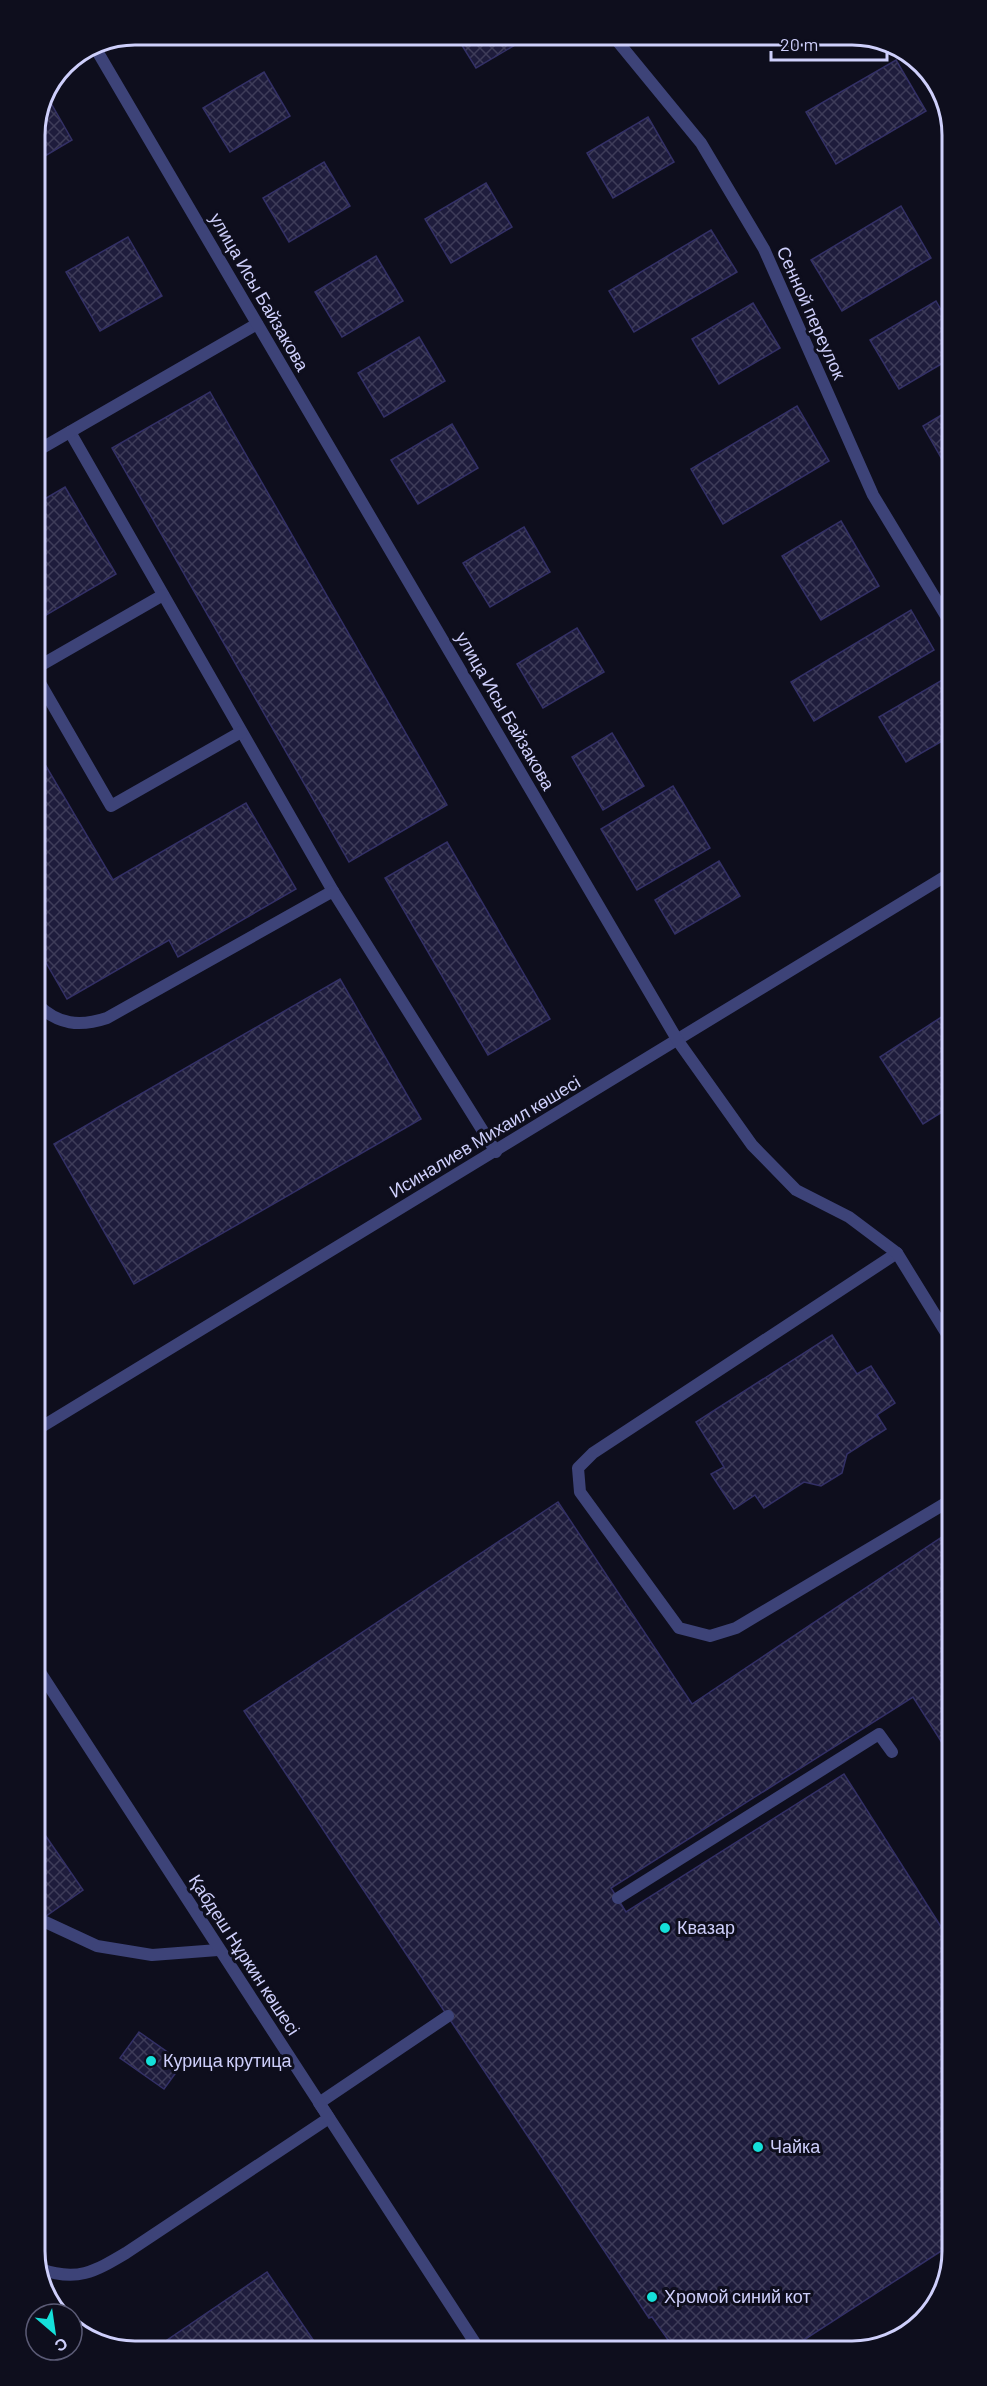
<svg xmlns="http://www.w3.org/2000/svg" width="987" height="2386" font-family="Barlow,sans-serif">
<defs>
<pattern id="building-cross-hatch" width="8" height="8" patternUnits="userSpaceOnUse" patternTransform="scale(1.5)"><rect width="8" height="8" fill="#1e1c3c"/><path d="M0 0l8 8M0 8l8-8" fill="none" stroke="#3e3c59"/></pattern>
</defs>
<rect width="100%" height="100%" fill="#0e0e1d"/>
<g fill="url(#building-cross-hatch)" stroke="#333066" stroke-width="1.5">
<polygon points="527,38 476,68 458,39"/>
<polygon points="897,49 912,55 903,60"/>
<polygon points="896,60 926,111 836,164 806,112"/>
<polygon points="264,72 290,116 230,152 203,108"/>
<polygon points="48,98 72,140 35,162 35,128"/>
<polygon points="648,117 674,162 613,198 587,153"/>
<polygon points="324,162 350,206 289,242 263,198"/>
<polygon points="486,183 512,227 451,263 425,219"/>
<polygon points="901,206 931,258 842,311 811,260"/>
<polygon points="711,230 737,272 634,332 609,291"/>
<polygon points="128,237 162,296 100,331 66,272"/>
<polygon points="376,256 403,301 342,337 315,292"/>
<polygon points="936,301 948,322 948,360 899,389 870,340"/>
<polygon points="753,303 780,348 719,384 692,339"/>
<polygon points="419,337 445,381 384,417 358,373"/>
<polygon points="210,392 447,805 349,862 112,448"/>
<polygon points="797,406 829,461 723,524 691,469"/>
<polygon points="948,411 948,467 947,468 923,426"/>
<polygon points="452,424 478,468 418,504 391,460"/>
<polygon points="65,487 116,574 36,621 36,504"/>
<polygon points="841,521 879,586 821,620 782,556"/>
<polygon points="524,527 550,572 490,607 463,563"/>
<polygon points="911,610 934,650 814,721 791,682"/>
<polygon points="577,628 604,672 543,708 517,664"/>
<polygon points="949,676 949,737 906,762 879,717"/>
<polygon points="612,733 644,786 603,810 572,757"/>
<polygon points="36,749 113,880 246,803 296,889 178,957 169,940 67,999 37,947"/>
<polygon points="673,786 710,848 637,890 601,829"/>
<polygon points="447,842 550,1019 488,1055 385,878"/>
<polygon points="719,861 740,896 675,934 655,900"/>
<polygon points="340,979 421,1119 134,1284 54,1144"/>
<polygon points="943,1016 950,1026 950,1107 923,1124 880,1057"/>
<polygon points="832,1335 857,1374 871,1366 895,1403 877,1415 886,1429 847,1454 842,1473 821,1486 804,1482 764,1508 755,1495 734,1509 711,1474 724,1467 696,1422"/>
<polygon points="558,1502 692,1704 951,1531 951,1757 913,1697 611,1888 626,1912 844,1774 952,1944 952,2244 793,2347 678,2348 671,2344 652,2317 649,2318 244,1711"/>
<polygon points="43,1832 83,1890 39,1921 39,1835"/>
<polygon points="139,2032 183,2063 164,2089 120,2058"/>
<polygon points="267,2272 320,2350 151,2351"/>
</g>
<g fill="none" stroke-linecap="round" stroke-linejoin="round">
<g stroke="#3d4378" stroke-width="12">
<polyline points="614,37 701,143 764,249 873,495 949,621"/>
<polyline points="70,432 333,891"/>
<polyline points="35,452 257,324"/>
<polyline points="36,668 163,595"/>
<polyline points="36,676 111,806 241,732"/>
<path d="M 37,1004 C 58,1025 80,1027 107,1018 L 333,891 L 496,1152"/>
<polyline points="897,1253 593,1453 578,1468 580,1492 679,1628 710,1636 736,1628 951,1500"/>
<polyline points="618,1898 879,1734 892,1752"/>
<polyline points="41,1920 97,1946 152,1955 218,1950"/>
<path d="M 40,2269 C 77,2282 94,2272 126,2253 L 329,2118 L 319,2103 L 448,2016"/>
</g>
<g stroke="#3d4378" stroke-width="12">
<polyline points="38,1429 949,874"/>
<polyline points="38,1669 479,2349"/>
</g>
<polyline stroke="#3d4378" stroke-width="12" points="93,44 678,1041 752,1145 796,1190 849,1217 897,1253 950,1339"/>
</g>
<g fill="#15e0d9" stroke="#0e0e1d" stroke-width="2">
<circle cx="665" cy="1928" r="6"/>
<circle cx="151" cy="2061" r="6"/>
<circle cx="758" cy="2147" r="6"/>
<circle cx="652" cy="2297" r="6"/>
</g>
<g text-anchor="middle" stroke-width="6" stroke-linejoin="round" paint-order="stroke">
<g font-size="18" fill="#cecffb" stroke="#0e0e1d">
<text transform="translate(259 292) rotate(60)" y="6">улица Исы Байзакова</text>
<text transform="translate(811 313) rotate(66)" y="6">Сенной переулок</text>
<text transform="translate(505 711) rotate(60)" y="6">улица Исы Байзакова</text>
<text transform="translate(485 1137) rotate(-31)" y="6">Исиналиев Михаил көшесі</text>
<text transform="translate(244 1955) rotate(57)" y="6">Қабдеш Нұркин көшесі</text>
</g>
<g font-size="18" fill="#cecffb" stroke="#0e0e1d" text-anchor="start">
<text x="677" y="1934">Квазар</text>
<text x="163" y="2067">Курица крутица</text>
<text x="770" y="2153">Чайка</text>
<text x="664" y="2303">Хромой синий кот</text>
</g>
</g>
<path d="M0 0H987V2386H0ZM135 45H852A90 90 0 0 1 942 135V2251A90 90 0 0 1 852 2341H135A90 90 0 0 1 45 2251V135A90 90 0 0 1 135 45Z" fill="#0e0e1d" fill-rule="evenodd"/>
<path fill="none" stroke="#cecffb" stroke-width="3" d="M135 45H852A90 90 0 0 1 942 135V2251A90 90 0 0 1 852 2341H135A90 90 0 0 1 45 2251V135A90 90 0 0 1 135 45Z"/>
<g transform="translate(54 2332) rotate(151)"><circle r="28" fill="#0e0e1d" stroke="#5b5b76" stroke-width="1.5"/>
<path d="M0-4.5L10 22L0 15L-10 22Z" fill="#15e0d9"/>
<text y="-9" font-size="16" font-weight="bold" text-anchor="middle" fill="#cecffb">С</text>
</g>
<path d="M771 51v9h116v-9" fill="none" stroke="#cecffb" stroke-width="3"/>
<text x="780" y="51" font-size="18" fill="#cecffb" stroke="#0e0e1d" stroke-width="4.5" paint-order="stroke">20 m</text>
</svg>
